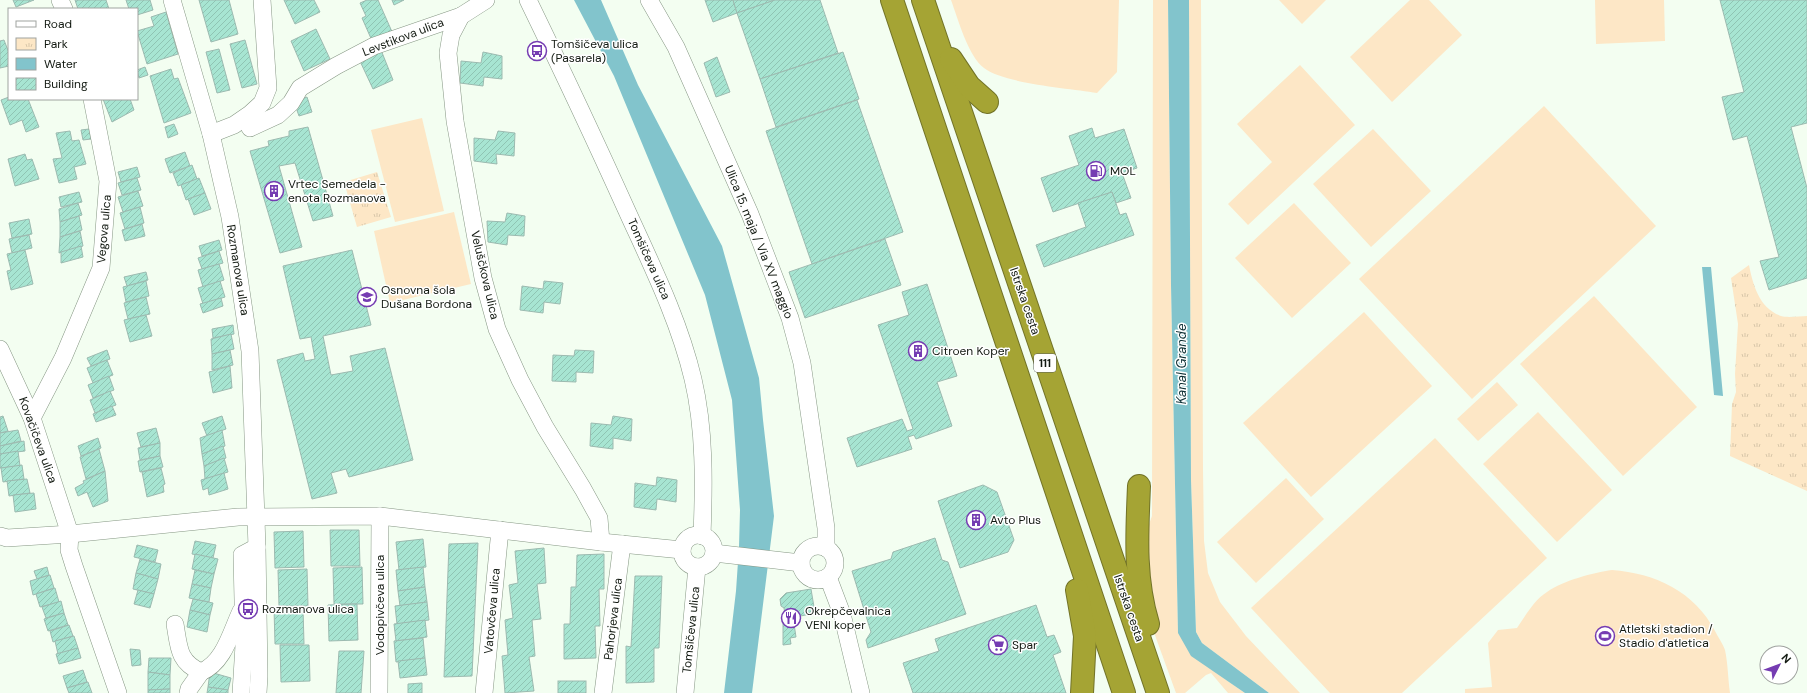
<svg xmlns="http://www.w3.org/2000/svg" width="1807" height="693" font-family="'DM Sans',sans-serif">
<defs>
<pattern id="park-tufts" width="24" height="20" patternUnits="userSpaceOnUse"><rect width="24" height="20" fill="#fde7c6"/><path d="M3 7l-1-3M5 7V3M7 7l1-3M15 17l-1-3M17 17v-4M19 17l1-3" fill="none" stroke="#d8c6a9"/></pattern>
<pattern id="building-hatch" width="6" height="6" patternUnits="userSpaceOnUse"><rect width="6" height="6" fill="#a7e5d2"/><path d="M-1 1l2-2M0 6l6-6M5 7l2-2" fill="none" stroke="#8fc4b3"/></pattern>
</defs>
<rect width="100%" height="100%" fill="#f3fef1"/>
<g fill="#fde7c6">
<path d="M 951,0 L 1119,0 L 1117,72 L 1097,93 C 1069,88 1005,84 984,68 C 968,56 958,19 951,0 Z"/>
<polygon points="1153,0 1168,0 1171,285 1178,632 1192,656 1245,693 1228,693 1211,673 1206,675 1185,693 1176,693 1152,627 1143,541 1152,516"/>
<polygon points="1189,0 1201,0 1203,469 1204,541 1208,573 1220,602 1246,636 1300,693 1269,693 1202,643 1196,632 1191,480"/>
<polygon points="1279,0 1326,0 1302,24"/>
<polygon points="1410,0 1429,0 1462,35 1392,102 1350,57"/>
<polygon points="1595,0 1664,0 1665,41 1596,44"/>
<polygon points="1300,65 1355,125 1248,225 1228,204 1272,162 1237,124"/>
<polygon points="1544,106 1656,226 1472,399 1359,279"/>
<polygon points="422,118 444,211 395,222 371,130"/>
<polygon points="1373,129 1431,191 1371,247 1313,184"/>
<polygon points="1294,203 1351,263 1292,318 1235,258"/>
<polygon points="454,212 471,284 390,303 374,231"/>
<polygon points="1594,296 1697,407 1623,476 1520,364"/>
<polygon points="1364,312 1432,386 1311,497 1243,423"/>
<polygon points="1497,382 1518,405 1478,441 1457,419"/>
<polygon points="1538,412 1612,490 1557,542 1483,464"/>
<polygon points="1435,438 1547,558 1402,693 1330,693 1251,608"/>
<polygon points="1286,478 1324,519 1256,583 1217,542"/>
<path d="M 1612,570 C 1655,573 1695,592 1715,631 C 1718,637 1723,644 1725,650 C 1728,664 1728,679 1730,693 L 1465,693 L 1465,689 L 1492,687 L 1488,643 L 1498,630 L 1517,628 C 1526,615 1534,600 1547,592 C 1564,580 1593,573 1612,570 Z"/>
</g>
<g fill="url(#park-tufts)">
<polygon points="377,172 391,217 357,227 344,182"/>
<path d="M 1749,265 C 1753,285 1759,308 1781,316 C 1788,318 1800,316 1807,316 L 1807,491 L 1730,456 L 1732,404 L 1736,392 L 1735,374 L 1738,324 L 1731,278 Z"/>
</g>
<g fill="#82c4cc">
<polygon points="574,0 601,0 638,85 722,246 759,378 763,420 774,516 752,693 724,693 736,591 739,547 740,510 732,400 705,295 614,76"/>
<polygon points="1168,0 1189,0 1191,480 1196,632 1202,643 1269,693 1245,693 1191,656 1178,633 1171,285"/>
<polygon points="1702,267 1711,267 1723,396 1714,395"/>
</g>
<g fill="url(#building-hatch)" stroke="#9cbab0">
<polygon points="13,0 34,0 16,7"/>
<polygon points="75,0 106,0 109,9 78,9"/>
<polygon points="126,0 150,0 153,10 137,15 137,9 129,9"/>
<polygon points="199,0 229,0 238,34 211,42"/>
<polygon points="284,0 314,0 320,12 295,24"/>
<polygon points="367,0 378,0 393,34 373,43 362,18 366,16 360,3"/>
<polygon points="392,0 404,0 394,5"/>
<polygon points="705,0 733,0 737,13 713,22"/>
<polygon points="733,0 775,0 737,13"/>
<polygon points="775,0 820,0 838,53 760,79 737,13"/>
<polygon points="1720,0 1807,0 1807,123 1791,127 1807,188 1807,278 1769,290 1760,261 1779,257 1747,136 1733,140 1722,97 1744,92"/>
<polygon points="166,12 178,54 147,64 137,31 154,26 151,17"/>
<polygon points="316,29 330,59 304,71 291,41"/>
<polygon points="4,40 9,53 9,66 0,68 0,41"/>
<polygon points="245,40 257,84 242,88 230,44"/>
<polygon points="219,49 230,90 217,93 206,52"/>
<polygon points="381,50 393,80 373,89 359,59"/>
<polygon points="483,52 502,56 502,79 484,77 483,86 460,83 461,61 481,63"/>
<polygon points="843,52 859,99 776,127 760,79"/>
<polygon points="717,57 730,92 716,97 704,63"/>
<polygon points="145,67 148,75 139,78 137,70"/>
<polygon points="171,69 174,79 178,78 191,113 164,123 150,76"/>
<polygon points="9,97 9,99 28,99 39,127 26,132 22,120 10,125 1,100"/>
<polygon points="307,97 312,112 299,116 294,102"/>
<polygon points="103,99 130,99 134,110 112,122"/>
<polygon points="857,100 903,232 812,264 766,131"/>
<polygon points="174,124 178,134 168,138 165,127"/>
<polygon points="308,127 333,216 313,221 295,163 279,166 302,247 280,253 250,151 269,146 268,141 289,136 289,131"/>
<polygon points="1092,128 1095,138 1124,129 1137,168 1122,173 1131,198 1116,203 1112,192 1053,212 1041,178 1079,165 1069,136"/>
<polygon points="89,129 91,139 83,140 81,130"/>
<polygon points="70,131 72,141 79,140 86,164 74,167 77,179 59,183 53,159 62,158 56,133"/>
<polygon points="498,131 515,133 514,156 496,154 497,164 474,161 474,138 495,140"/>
<polygon points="185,152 190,166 170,173 165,159"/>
<polygon points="25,154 27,160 32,159 39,179 15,186 8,159"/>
<polygon points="192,165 197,179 178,186 173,173"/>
<polygon points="137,167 140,177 121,182 118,172"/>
<polygon points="137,178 141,190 122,195 118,183"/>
<polygon points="199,178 205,193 186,200 181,185"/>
<polygon points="138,191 143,206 123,212 118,197"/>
<polygon points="79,192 82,202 61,207 59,197"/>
<polygon points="1112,192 1120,215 1126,213 1134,235 1044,267 1036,245 1086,227 1078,203"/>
<polygon points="205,193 211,209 194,215 188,199"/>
<polygon points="78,203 82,215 60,222 59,209"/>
<polygon points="140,207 144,223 125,229 120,213"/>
<polygon points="507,213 525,216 524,236 508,235 507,245 488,242 487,221 505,222"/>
<polygon points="79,216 82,230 60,237 60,222"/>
<polygon points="29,219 32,234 12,238 9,223"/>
<polygon points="142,224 145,236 125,241 122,230"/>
<polygon points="80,231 83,246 59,253 60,237"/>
<polygon points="29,235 32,248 12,253 9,239"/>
<polygon points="885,239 901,285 805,318 789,272"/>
<polygon points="219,240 222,250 202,256 199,246"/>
<polygon points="81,246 83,257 61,263 61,252"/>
<polygon points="25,250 33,284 11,290 7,271 11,270 7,254"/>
<polygon points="352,250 371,325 323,336 331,375 353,371 350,356 385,348 413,460 349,477 346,469 331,473 337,493 312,499 277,360 303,353 305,361 315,359 311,337 300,339 283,266"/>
<polygon points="219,251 223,263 202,269 198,258"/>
<polygon points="219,264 224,280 203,287 198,270"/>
<polygon points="146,272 148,280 127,286 124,277"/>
<polygon points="146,281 149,296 126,302 123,287"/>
<polygon points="220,281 225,297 203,304 198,288"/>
<polygon points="544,281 563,283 560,304 544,302 543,313 520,310 522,286 543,289"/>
<polygon points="927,284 957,376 937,382 952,426 916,439 914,435 908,437 912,449 857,467 847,438 902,419 907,431 913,429 878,325 909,315 902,292"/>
<polygon points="146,297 150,314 128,319 124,303"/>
<polygon points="221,298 223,306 203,313 200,304"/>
<polygon points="146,315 152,336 130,342 124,320"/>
<polygon points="233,325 234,334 213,338 212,329"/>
<polygon points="231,334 234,349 212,354 211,339"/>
<polygon points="107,350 110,359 91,366 87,358"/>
<polygon points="230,350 233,365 212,370 212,354"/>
<polygon points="575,350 594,351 593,373 576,372 576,382 552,381 553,355 574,356"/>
<polygon points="107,360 113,375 93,383 87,368"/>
<polygon points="230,366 232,388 213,393 209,372"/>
<polygon points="109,376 114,390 93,398 88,385"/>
<polygon points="110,391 116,405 95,413 90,400"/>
<polygon points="112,406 116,415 96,422 93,414"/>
<polygon points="3,416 8,431 0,433 0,417"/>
<polygon points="222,416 226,429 207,436 202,423"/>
<polygon points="613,416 632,419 631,441 613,438 613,449 590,446 591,423 611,425"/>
<polygon points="156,428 160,443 141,447 137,433"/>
<polygon points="18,430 21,441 0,446 0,433"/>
<polygon points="222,430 225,446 202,454 200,438"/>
<polygon points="98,438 101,448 81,456 78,446"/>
<polygon points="24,441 25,451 0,454 0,446"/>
<polygon points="160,443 160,456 140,460 138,448"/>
<polygon points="223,446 226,458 204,466 202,454"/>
<polygon points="99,449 105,471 86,479 80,457"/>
<polygon points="18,451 20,466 0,468 0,454"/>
<polygon points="160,456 163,467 140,472 138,461"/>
<polygon points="224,458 228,472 205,479 204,466"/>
<polygon points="22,465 24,479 3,482 1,468"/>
<polygon points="161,468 165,484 163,485 164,492 147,497 142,472"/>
<polygon points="105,471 108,501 93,507 87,492 78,496 75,488 84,483 83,481"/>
<polygon points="224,473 228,489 209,495 208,488 203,490 201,480"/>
<polygon points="657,477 677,480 676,502 657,499 656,510 634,507 635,483 656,486"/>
<polygon points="27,479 30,493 9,496 7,481"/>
<polygon points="983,485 997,492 1014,540 1008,552 960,568 938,501"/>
<polygon points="34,493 36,509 15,512 13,495"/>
<polygon points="330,530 359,530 360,566 331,566"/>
<polygon points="303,531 304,567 275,568 274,532"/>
<polygon points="935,538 942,560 948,562 966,614 868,648 866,640 871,632 852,571 891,559 893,552"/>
<polygon points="423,539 426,567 399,570 396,542"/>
<polygon points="195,541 216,545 213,558 192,554"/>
<polygon points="478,543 472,676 444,677 449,544"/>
<polygon points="137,545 158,550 155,562 134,557"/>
<polygon points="544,548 546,583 537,584 541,619 532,620 535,656 529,657 534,691 505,693 502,656 508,655 505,620 513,618 509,585 518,583 515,551"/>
<polygon points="195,554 218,559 214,574 192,569"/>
<polygon points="604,554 604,589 599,589 600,626 595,626 596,658 564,659 564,624 570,624 571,587 576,587 577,555"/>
<polygon points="140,559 161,564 158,579 136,573"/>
<polygon points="47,567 49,575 37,579 34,571"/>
<polygon points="362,567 363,604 334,604 333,568"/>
<polygon points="423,567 425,587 398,591 396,570"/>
<polygon points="307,569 308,606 279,606 278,570"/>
<polygon points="195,570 214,574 211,588 192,584"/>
<polygon points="136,573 158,579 154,594 133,589"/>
<polygon points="50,575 54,588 33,595 30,581"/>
<polygon points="635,576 662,576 659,648 654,648 654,682 626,683 626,646 631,647"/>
<polygon points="192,584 211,588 209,602 189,598"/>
<polygon points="425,587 427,602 400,606 398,591"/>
<polygon points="55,588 59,602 40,607 36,594"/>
<polygon points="811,589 815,613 796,617 798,623 794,624 796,637 790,638 791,644 783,645 783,620 786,620 784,608 781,606 780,599 786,593"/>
<polygon points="138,590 154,594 150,608 134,604"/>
<polygon points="193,599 213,603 210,615 190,610"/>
<polygon points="61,601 64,613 46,618 42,607"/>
<polygon points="427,602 429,620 397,624 395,606"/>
<polygon points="357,604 358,640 329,641 328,605"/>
<polygon points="1036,605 1047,637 1054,635 1061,652 1053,655 1066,693 913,693 903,663 939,651 935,639"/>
<polygon points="274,608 303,608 304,644 275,644"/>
<polygon points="190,610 210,615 207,632 187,627"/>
<polygon points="64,613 68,625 48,631 44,619"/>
<polygon points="425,620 427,637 396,641 394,624"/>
<polygon points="69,625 73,636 53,642 50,631"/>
<polygon points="74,636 78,648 58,654 55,641"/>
<polygon points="423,638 425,658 396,662 394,641"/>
<polygon points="280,645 309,645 310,681 281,682"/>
<polygon points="78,648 81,658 59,664 56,654"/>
<polygon points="130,649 140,650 141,665 132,666"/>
<polygon points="339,651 364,651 361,693 336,693"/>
<polygon points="149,658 171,658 170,675 148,672"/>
<polygon points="425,658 427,675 400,678 398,661"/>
<polygon points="83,670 87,682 67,688 63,676"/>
<polygon points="148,672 170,675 170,689 148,690"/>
<polygon points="210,672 231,678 228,690 208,687"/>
<rect x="558" y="681" width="28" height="12"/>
<polygon points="88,682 92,693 69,693 67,688"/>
<polygon points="422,683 422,693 408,693 408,684"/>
<polygon points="208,687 228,690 228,693 207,693"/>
<polygon points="170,689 170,693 148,693 148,690"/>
</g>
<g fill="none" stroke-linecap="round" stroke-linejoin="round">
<g stroke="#869784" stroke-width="18">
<g id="minor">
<polyline points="60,0 64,9"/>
<polyline points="172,0 211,134 230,217 250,351 257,547 259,676 258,693"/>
<polyline points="486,0 461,16 451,35 448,53 455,121 483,278 497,329 520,380 545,427 583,489 599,518 601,542"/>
<path d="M 528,0 C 562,70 595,140 627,211 C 652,266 679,320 693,379 C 705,430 704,484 702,536"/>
<polyline points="649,0 676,47 750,214 790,318 802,363 826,528 826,548"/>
<polyline points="250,128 278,115 291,103 300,88 336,66 374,46 461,16"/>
<polyline points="211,134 234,125 250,114 262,103 268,88 262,0"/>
<polyline points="0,349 32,418 70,534 69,550 74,566 118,693"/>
<polyline points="32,418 63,358 101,268 108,181 92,99"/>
<circle cx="698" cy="551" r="16"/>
<polyline points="0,536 7,538 70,534 238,517 380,516 601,542 682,550"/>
<circle cx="818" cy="563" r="17"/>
<polyline points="714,553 801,563"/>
<polyline points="828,577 842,614 861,693"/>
<path d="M 175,624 C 179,647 178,662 201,672 C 224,663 231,632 241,611"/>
<polyline points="188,693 189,689 201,672"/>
<polyline points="241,693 244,645 242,555 257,547"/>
<polyline points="379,693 380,516"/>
<polyline points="484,693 500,530"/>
<polyline points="603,693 622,544"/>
<polyline points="685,693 697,567"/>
</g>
</g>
<g stroke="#727328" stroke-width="24">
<g id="highway">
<polyline points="892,0 1124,693"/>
<polyline points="923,0 1158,693"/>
<polyline points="951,59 969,86 987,102"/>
<path d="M 1139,486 C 1137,533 1134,578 1148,624"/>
<polyline points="1077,590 1085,636 1082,693"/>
</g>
</g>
<use href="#minor" stroke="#fff" stroke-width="17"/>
<use href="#highway" stroke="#a5a434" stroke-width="22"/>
</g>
<defs>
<g id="bus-ring" transform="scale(1)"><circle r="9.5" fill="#fff" stroke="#753cb2" stroke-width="1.5"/><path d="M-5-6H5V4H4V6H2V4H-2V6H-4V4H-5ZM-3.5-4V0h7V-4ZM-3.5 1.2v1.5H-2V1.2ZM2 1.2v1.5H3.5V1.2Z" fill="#753cb2"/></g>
<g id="fuel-ring" transform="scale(1)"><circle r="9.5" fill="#fff" stroke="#753cb2" stroke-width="1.5"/><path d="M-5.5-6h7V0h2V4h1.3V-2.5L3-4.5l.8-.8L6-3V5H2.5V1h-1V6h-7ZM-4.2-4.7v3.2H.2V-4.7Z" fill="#753cb2"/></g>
<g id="building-ring" transform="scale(1)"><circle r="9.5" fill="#fff" stroke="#753cb2" stroke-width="1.5"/><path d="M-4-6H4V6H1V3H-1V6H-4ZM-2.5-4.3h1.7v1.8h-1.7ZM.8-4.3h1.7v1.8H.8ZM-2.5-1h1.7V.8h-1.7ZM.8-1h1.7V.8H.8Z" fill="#753cb2"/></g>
<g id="school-ring" transform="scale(1)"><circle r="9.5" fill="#fff" stroke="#753cb2" stroke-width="1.5"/><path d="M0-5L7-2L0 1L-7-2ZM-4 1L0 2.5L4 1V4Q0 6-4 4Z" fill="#753cb2"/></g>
<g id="restaurant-ring" transform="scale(1)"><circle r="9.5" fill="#fff" stroke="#753cb2" stroke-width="1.5"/><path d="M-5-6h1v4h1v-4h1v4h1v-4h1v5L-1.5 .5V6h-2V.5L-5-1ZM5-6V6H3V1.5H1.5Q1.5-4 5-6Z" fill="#753cb2"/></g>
<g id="stadium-ring" transform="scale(1)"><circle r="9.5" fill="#fff" stroke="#753cb2" stroke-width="1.5"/><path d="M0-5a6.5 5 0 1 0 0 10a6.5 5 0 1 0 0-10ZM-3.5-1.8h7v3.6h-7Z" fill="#753cb2"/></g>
<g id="supermarket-ring" transform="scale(1)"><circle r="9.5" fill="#fff" stroke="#753cb2" stroke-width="1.5"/><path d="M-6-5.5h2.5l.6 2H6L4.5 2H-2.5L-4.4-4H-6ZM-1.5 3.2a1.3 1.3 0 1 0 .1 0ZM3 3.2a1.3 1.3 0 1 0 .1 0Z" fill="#753cb2"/></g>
</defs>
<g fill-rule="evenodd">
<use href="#bus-ring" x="537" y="51"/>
<use href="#fuel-ring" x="1096" y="171"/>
<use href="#building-ring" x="274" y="191"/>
<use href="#school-ring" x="367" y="297"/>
<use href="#building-ring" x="918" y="351"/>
<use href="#building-ring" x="976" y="520"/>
<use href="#bus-ring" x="248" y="609"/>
<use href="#restaurant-ring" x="791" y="618"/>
<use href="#stadium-ring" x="1605" y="636"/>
<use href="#supermarket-ring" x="998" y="645"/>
</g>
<g text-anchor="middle" stroke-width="3" stroke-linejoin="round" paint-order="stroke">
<rect fill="#fff" stroke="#595e58" stroke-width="1" x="1034" y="354" width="22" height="18" rx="3"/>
<g font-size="11" font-weight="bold" fill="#121911">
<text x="1045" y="367">111</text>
</g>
<g font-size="12" fill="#121911" stroke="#fff">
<text transform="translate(403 37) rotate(-21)" y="4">Levstikova ulica</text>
<text transform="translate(104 229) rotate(-85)" y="4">Vegova ulica</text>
<text transform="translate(759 242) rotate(68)" y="4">Ulica 15. maja / Via XV maggio</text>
<text transform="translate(649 259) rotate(66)" y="4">Tomšičeva ulica</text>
<text transform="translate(238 270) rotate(81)" y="4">Rozmanova ulica</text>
<text transform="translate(485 275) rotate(77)" y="4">Veluščkova ulica</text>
<text transform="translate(1025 301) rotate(71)" y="4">Istrska cesta</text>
<text transform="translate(38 440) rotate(70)" y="4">Kovačičeva ulica</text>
<text transform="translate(380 605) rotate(-90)" y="4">Vodopivčeva ulica</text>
<text transform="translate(1129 608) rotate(71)" y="4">Istrska cesta</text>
<text transform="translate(492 611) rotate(-85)" y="4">Vatovčeva ulica</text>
<text transform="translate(613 619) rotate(-83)" y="4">Pahorjeva ulica</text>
<text transform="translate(691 630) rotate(-84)" y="4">Tomšičeva ulica</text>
</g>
<g font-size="12" fill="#121911" stroke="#fff" text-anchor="start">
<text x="551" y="48">Tomšičeva ulica<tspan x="551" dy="14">(Pasarela)</tspan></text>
<text x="1110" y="175">MOL</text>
<text x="288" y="188">Vrtec Semedela -<tspan x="288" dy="14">enota Rozmanova</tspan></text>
<text x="381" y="294">Osnovna šola<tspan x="381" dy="14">Dušana Bordona</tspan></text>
<text x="932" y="355">Citroen Koper</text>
<text x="990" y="524">Avto Plus</text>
<text x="262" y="613">Rozmanova ulica</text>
<text x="805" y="615">Okrepčevalnica<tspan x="805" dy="14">VENI koper</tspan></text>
<text x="1619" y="633">Atletski stadion /<tspan x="1619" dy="14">Stadio d'atletica</tspan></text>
<text x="1012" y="649">Spar</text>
</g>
<g font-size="13" font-style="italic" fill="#0e3034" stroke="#fff">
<text transform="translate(1181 364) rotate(-90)" y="5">Kanal Grande</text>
</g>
</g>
<rect x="8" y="8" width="130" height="92" fill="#ffffff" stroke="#a0a3a0"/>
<rect x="16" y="21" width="20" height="6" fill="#ffffff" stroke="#a0a3a0"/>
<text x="44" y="28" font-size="12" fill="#121911">Road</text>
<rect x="16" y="38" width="20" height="12" fill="url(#park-tufts)" stroke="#a0a3a0"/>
<text x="44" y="48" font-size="12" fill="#121911">Park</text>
<rect x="16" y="58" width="20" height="12" fill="#82c4cc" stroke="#a0a3a0"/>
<text x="44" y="68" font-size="12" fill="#121911">Water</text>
<rect x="16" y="78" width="20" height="12" fill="url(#building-hatch)" stroke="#a0a3a0"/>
<text x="44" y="88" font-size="12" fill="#121911">Building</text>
<g transform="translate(1779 665) rotate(48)"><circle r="19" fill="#ffffff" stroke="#a0a3a0"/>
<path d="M0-3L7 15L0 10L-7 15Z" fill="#753cb2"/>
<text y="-6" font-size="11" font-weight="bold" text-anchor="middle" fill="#121911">N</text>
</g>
</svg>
